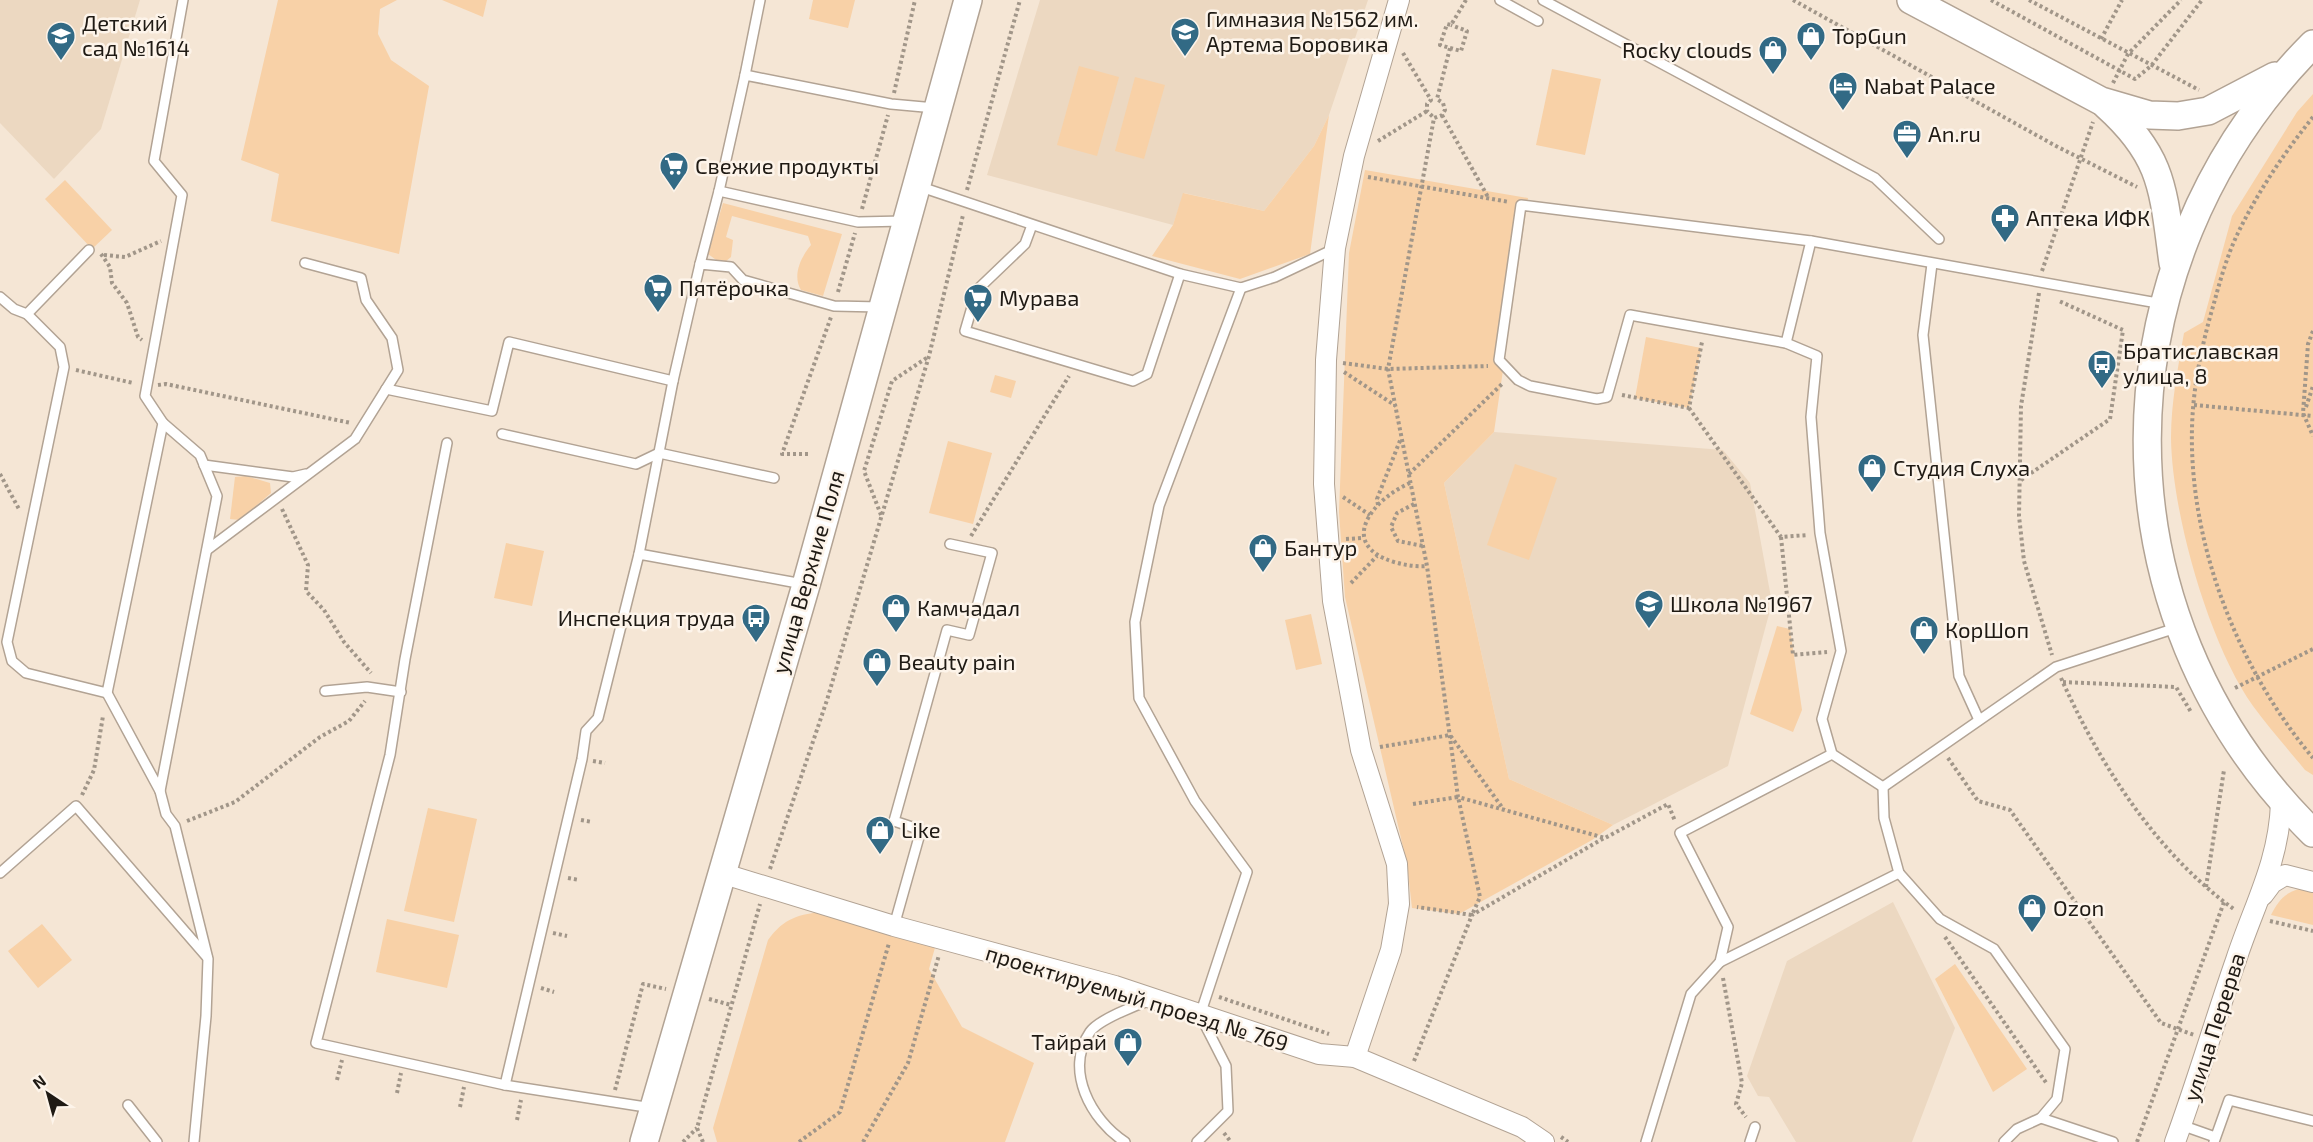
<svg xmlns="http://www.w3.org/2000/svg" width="2313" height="1142" font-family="'Exo 2',sans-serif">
<rect width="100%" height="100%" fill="#f5e6d5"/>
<g fill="#ecd8c1">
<polygon points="0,0 140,0 101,129 54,179 0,123"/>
<polygon points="1040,0 1368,0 1329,115 1314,146 1264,211 1184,193 1173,225 987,175"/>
<polygon points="1494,432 1723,450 1750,483 1772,603 1728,766 1613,825 1509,779 1444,483"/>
<polygon points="1893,902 1955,1028 1912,1142 1796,1142 1769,1097 1758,1096 1747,1076 1787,961"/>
</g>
<g fill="#f8d1a7">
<polygon points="278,0 397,0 380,9 378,34 391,60 429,86 399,254 271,221 279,174 241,160"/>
<polygon points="442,0 487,0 483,17"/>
<polygon points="813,0 855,0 848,28 809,19"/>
<polygon points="1079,66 1119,77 1097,156 1057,145"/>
<polygon points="1552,69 1601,79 1585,155 1536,145"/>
<polygon points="1135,77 1165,85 1144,159 1115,151"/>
<path d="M 2313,94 L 2313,775 L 2305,770 C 2288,749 2269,728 2253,706 C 2209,644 2172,514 2171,438 C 2171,402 2178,368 2184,333 L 2203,322 L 2232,216 L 2297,112 Z"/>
<polygon points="1329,115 1310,254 1240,279 1152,256 1173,225 1183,193 1264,211 1314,146"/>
<polygon points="1365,170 1528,198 1494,432 1444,483 1509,779 1613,825 1592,840 1459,914 1412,908 1407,864 1345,597 1339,512 1349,253"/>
<polygon points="65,180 112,230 92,249 45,199"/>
<path d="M 723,203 L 842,234 L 823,296 L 801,290 C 792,275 801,257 811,245 L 808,236 L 732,216 L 726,237 L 733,240 L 731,257 L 725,262 L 719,262 L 708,254 L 709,251 Z"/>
<polygon points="1646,337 1701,348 1689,408 1635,398"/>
<polygon points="995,375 1016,381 1011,398 990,392"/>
<polygon points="948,441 992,453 973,524 929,513"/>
<polygon points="1515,464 1557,478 1529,560 1487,545"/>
<polygon points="246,476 270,483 271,493 240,520 230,519 235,477"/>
<polygon points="506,543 544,551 532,606 494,598"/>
<polygon points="1311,614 1322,664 1296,670 1285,620"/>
<polygon points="1777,626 1790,629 1802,710 1793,732 1750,714"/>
<polygon points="428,808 477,819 454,922 404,911"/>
<path d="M 2313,887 L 2313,925 L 2271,915 C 2280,896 2291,888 2313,887 Z"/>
<path d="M 826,911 L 936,944 L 929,969 L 962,1027 L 1034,1063 L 1005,1142 L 717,1142 L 713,1128 L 768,940 C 785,917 798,915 826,911 Z"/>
<polygon points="387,919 459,935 447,988 376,972"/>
<polygon points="42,924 72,960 38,988 8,951"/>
<polygon points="1955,964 2027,1069 1993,1092 1935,979"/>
</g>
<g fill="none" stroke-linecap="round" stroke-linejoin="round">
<g stroke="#b2a394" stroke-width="12">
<g id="service">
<polyline points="1500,0 1538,21"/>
<polyline points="1543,0 1875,178 1939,239"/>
<polyline points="745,75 760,0"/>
<polyline points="918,186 1180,274 1241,288 1275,277 1334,249"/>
<polyline points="719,191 745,75 891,104 935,108"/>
<polyline points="1032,225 1025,244 977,290 965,331 1133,381 1147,374 1180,274"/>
<polyline points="700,264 719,191 858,222 904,221"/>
<polyline points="1932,264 1923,335 1959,676 1979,720"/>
<polyline points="0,297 14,309 27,314 89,250"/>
<polyline points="27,314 60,347 64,367 7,642 12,661 26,673 107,693 163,423 145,396 182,195 154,161 183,0"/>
<polyline points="1786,343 1811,241"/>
<polyline points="386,389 492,411 509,342 673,381 700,264 731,267 743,280 834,306 880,307"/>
<polyline points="502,434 636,464 659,453 774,478"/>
<polyline points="447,443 405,659 390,755 316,1043 505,1085 652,1108"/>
<polyline points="204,465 293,477 306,474"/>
<polyline points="207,550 355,439 398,370 392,338 366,300 361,278 305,263"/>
<polyline points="639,554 673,381"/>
<polyline points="325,691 367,687 401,692"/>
<polyline points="107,693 160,791 166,814 175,826 208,959 206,1016 194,1142"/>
<polyline points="1883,787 1832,754 1822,719 1841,651 1820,533 1811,417 1817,356 1786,343 1630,315 1607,397 1597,399 1530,386 1518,380 1499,360 1521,205 1811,241 2163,304"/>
<polyline points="1883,787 2056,667 2179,627"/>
<polyline points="160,791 217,496 200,455 163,423"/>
<polyline points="0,873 76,806 207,957"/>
<polyline points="1899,873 1940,919 1994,949 2065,1049 2057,1099 2041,1118 2113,1142"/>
<polyline points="894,926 921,830 894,821 947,630 969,635 992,553 950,544"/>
<polyline points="1720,962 1899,873 1884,818 1883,787"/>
<polyline points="505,1085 582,759 586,731 598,718 639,554 803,584"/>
<polyline points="128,1105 157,1142"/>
<polyline points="2181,1125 2215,1137"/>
<path d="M 1125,1142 C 1091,1120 1064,1070 1090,1032 C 1098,1020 1136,1005 1151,1000"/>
<polyline points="1197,1142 1228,1111 1226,1066 1200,1015 1247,872 1195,801 1139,698 1135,622 1159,506 1241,288"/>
<polyline points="1646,1142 1691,994 1720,962 1728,927 1680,833 1832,754"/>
<polyline points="1750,1142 1755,1127"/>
<polyline points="2004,1142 2017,1129 2041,1118"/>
<polyline points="2214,1142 2229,1100 2313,1121"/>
</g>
</g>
<g stroke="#b2a394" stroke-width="22">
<g id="minor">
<polyline points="721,873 894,926 1115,986 1319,1054 1355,1057 1522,1127 1544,1142"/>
<polyline points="2263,895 2272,883 2285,875 2313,882"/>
<polyline points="1355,1057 1391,950 1399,904 1397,864 1361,750 1333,601 1324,484 1326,360 1335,248 1354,156 1399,0"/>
<path d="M 2175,1142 C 2197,1082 2215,1020 2236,960 C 2254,905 2279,862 2281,803"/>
</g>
</g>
<g stroke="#b2a394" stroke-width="30">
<g id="secondary">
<polyline points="1911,0 2101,101 2149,115 2178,116 2208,111 2275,76"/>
<path d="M 2313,44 C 2094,264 2090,614 2313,833"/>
<path d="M 2106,105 C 2164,157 2163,190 2173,263"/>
<polyline points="644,1142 806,585 968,0"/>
</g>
</g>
<g stroke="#a19689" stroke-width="4" stroke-dasharray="3 3" stroke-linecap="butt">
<polyline points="1466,0 1451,25 1447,24 1440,45 1450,48 1437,99 1443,103 1445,110 1442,115 1434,118 1388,369 1427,566 1458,797 1605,838 1668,804 1675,821"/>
<polyline points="1793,0 2056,146 2137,187"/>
<polyline points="1991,0 2135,79 2151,66 2202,0"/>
<polyline points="2029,0 2199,90"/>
<polyline points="2101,39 2122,0"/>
<polyline points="1450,48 1461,51 1467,31 1451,25"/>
<polyline points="1403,53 1431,100 1427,104 1427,111 1434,118"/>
<polyline points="2113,83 2128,54 2181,0"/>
<polyline points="894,93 915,0"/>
<polyline points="1442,115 1488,197"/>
<path d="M 2313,117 C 2284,153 2257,193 2237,235 C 2227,256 2220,281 2214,303 C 2202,344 2193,386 2192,428 C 2189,545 2239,670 2313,758"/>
<polyline points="1378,141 1427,111"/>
<polyline points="1368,177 1509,202"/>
<polyline points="967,190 1020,0"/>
<polyline points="862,209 888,115"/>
<polyline points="101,254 110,267 112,283 127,303 138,337 142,340"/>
<polyline points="104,255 125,257 161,241"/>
<polyline points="2042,271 2093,122"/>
<polyline points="838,292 855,233"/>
<polyline points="2039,293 2021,406 2019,516 2024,561 2052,655"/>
<polyline points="2313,331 2308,344 2303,413 2313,436"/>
<polyline points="1343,363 1388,369 1488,366"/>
<polyline points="76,370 133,383"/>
<polyline points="1344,372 1396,406"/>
<polyline points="158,385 166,384 351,423"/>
<polyline points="1622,395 1689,408 1702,342"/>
<polyline points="2194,405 2313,416"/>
<polyline points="2306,407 2313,386"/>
<polyline points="1689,408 1781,537 1808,535"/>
<polyline points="808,454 782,454 831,317"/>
<polyline points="0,474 20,511"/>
<polyline points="1409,474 1503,383"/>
<polyline points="2021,480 2110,419 2123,330 2059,301"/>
<path d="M 1410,483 C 1373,499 1336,544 1394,562 C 1405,565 1415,567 1427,566"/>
<polyline points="1343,497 1370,515"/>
<polyline points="1414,504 1397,513 1391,527 1398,541 1423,546"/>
<polyline points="1378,505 1377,499 1401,438"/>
<polyline points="282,509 308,565 306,591 324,610 344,642 371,673"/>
<polyline points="881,515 864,471 892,381 928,357"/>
<polyline points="971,536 1069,376"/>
<polyline points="1781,537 1793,655 1827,652"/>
<polyline points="1346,539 1363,538"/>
<polyline points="1351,583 1377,556"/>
<path d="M 2061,678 C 2100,765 2156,853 2235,910"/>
<polyline points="2063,682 2176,687 2191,712"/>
<polyline points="2235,688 2313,649"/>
<polyline points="1380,747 1450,735 1504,810"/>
<polyline points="1948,758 1978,801 2010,810 2161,1023 2194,1035"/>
<polyline points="593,761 605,763"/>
<polyline points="82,795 94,770 103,716"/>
<polyline points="1413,804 1458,797 1480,897 1472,915 1417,907"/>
<polyline points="581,820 592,822"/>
<polyline points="187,821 235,802 320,737 349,721 365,701"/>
<polyline points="770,869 827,700 929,356 963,215"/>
<polyline points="568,878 579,880"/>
<polyline points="2206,887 2224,770"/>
<polyline points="2270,921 2313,931"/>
<polyline points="553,933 567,936"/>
<polyline points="1945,937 2047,1084"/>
<polyline points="1723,978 1742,1083 1736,1104 1746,1117"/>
<polyline points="541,988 554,992"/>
<polyline points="1219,997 1329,1034"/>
<polyline points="709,999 731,1005"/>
<polyline points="1414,1061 1472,915 1604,838"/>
<polyline points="337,1080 342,1060"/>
<polyline points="615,1090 643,984 666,989"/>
<polyline points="397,1093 401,1073"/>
<polyline points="460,1107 464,1087"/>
<polyline points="517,1120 521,1100"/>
<polyline points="1224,1133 1231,1142"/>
<polyline points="1561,1137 1568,1142"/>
<polyline points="683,1142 697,1128"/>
<polyline points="703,1142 697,1128 760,904"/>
<polyline points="799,1142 840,1112 889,943"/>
<polyline points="863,1142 908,1063 939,955"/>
<polyline points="2137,1142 2224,902"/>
</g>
<use href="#service" stroke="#fff" stroke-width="9"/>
<use href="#minor" stroke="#fff" stroke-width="20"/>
<use href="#secondary" stroke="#fff" stroke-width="27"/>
</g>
<defs>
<g id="school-pin" transform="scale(1.5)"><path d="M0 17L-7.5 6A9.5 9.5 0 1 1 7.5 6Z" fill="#326a85" stroke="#fdf4ea"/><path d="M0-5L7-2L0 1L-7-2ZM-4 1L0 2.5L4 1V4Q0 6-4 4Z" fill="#fff"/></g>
<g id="shop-pin" transform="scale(1.5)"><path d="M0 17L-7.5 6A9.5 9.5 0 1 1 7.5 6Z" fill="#326a85" stroke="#fdf4ea"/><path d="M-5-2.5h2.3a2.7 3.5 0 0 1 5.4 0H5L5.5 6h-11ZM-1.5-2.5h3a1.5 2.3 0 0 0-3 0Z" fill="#fff"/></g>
<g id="hotel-pin" transform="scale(1.5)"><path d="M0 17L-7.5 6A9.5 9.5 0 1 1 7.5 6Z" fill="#326a85" stroke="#fdf4ea"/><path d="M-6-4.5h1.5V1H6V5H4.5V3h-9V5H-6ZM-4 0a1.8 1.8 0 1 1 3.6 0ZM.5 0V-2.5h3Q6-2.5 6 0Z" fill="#fff"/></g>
<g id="office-pin" transform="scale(1.5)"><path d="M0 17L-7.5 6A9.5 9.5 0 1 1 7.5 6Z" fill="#326a85" stroke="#fdf4ea"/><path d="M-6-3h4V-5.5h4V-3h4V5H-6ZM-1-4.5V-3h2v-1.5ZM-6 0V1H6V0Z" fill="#fff"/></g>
<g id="supermarket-pin" transform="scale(1.5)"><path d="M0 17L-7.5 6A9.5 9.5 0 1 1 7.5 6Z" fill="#326a85" stroke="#fdf4ea"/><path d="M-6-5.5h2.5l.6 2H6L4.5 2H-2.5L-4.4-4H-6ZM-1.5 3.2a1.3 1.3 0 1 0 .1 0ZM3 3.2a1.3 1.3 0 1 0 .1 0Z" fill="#fff"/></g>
<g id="pharmacy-pin" transform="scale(1.5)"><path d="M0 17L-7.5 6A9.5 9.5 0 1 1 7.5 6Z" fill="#326a85" stroke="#fdf4ea"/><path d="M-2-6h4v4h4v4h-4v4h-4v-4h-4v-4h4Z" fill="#fff"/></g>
<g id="bus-pin" transform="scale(1.5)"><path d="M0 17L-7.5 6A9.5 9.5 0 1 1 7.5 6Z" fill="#326a85" stroke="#fdf4ea"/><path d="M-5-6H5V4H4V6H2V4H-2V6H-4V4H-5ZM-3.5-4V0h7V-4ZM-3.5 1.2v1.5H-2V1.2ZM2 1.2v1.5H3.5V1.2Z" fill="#fff"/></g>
</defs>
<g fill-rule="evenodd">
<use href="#school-pin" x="1185" y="32"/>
<use href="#school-pin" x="61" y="36"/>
<use href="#shop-pin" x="1811" y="36"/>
<use href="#shop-pin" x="1773" y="50"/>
<use href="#hotel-pin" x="1843" y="86"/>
<use href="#office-pin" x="1907" y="134"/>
<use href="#supermarket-pin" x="674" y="166"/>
<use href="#pharmacy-pin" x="2005" y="218"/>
<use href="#supermarket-pin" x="658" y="288"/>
<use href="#supermarket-pin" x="978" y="298"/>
<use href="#bus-pin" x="2102" y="364"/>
<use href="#shop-pin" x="1872" y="468"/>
<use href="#shop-pin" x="1263" y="548"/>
<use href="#school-pin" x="1649" y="604"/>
<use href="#shop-pin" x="896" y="608"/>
<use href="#bus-pin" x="756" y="618"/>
<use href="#shop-pin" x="1924" y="630"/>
<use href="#shop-pin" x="877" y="662"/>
<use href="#shop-pin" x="880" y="830"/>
<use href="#shop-pin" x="2032" y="908"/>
<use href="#shop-pin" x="1128" y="1042"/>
</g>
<g text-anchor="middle" stroke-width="5" stroke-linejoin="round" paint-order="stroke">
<g font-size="22" fill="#1f1a14" stroke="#fdf4ea" text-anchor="start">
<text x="1206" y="27">Гимназия №1562 им.<tspan x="1206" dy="25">Артема Боровика</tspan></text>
<text x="82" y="31">Детский<tspan x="82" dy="25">сад №1614</tspan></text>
<text x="1832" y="44">TopGun</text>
<text x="1752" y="58" text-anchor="end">Rocky clouds</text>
<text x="1864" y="94">Nabat Palace</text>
<text x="1928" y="142">An.ru</text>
<text x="695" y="174">Свежие продукты</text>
<text x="2026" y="226">Аптека ИФК</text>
<text x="679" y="296">Пятёрочка</text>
<text x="999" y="306">Мурава</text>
<text x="2123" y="359">Братиславская<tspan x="2123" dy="25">улица, 8</tspan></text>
<text x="1893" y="476">Студия Слуха</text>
<text x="1284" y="556">Бантур</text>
<text x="1670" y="612">Школа №1967</text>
<text x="917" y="616">Камчадал</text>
<text x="735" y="626" text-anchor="end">Инспекция труда</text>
<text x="1945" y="638">КорШоп</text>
<text x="898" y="670">Beauty pain</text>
<text x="901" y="838">Like</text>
<text x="2053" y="916">Ozon</text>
<text x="1107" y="1050" text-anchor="end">Тайрай</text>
</g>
<g font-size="22" fill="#1f1a14" stroke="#fdf4ea">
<text transform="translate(808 572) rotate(-74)" y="8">улица Верхние Поля</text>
<text transform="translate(1137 998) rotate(17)" y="8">проектируемый проезд № 769</text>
<text transform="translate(2214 1027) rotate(-72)" y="8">улица Перерва</text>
</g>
</g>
<g transform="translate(48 1094) rotate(324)" stroke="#fdf4ea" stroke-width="4.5" paint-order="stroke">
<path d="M0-4.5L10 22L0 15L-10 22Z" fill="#1f1a14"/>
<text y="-9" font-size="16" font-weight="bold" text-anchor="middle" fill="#1f1a14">N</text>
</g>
</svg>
